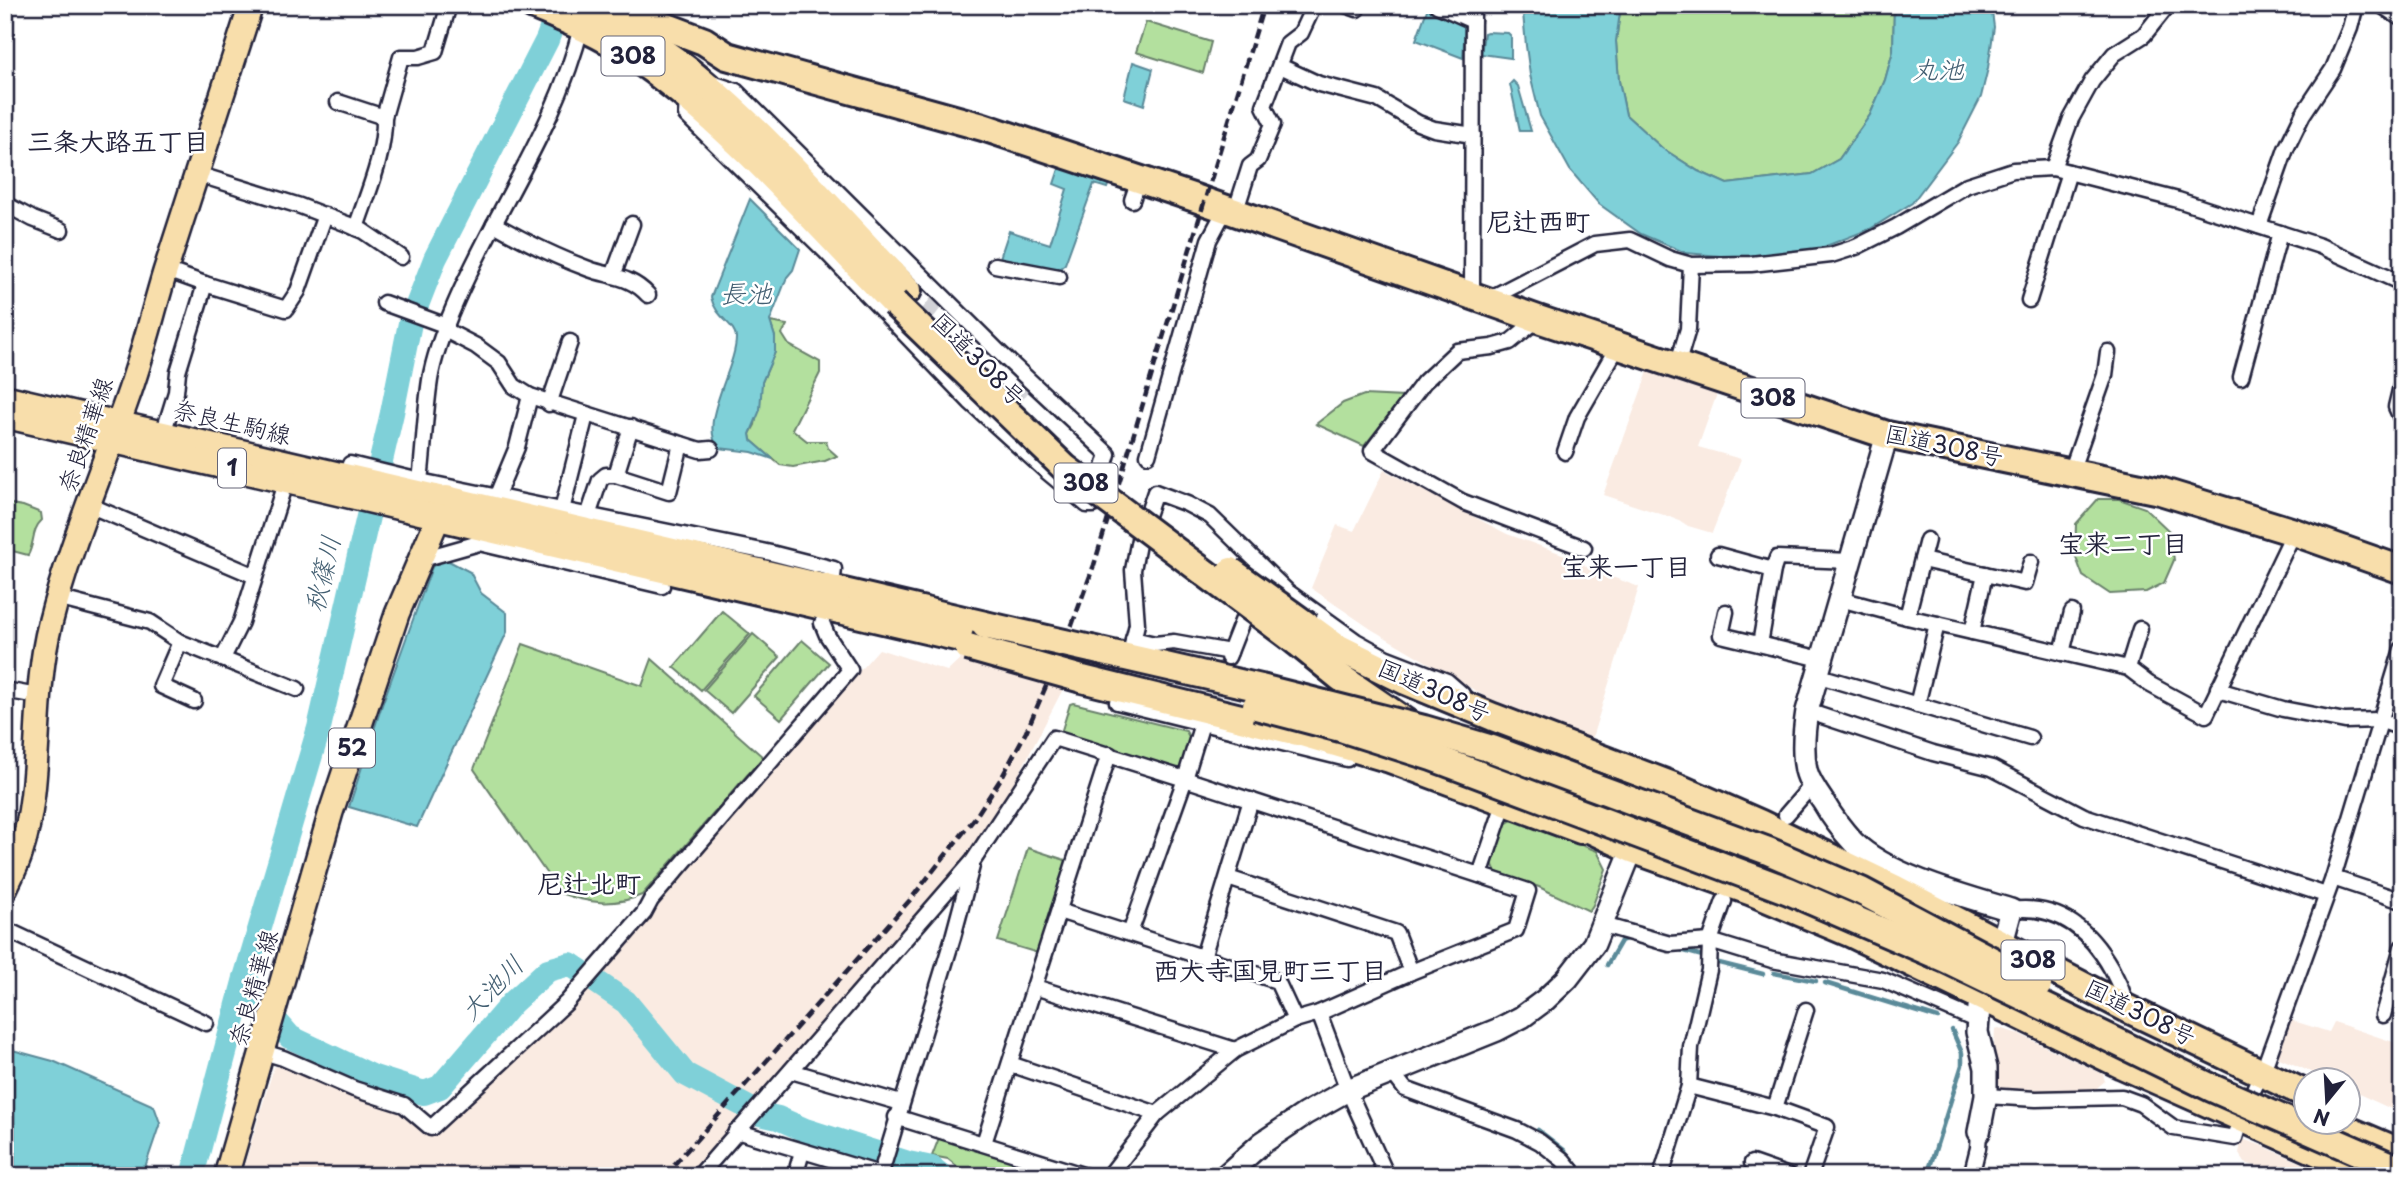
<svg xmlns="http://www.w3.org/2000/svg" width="2407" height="1181" font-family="'Playpen Sans','Klee One',sans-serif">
<rect width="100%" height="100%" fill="#fff"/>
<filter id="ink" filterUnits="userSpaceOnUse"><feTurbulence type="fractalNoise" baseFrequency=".0143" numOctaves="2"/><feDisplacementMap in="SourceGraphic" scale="14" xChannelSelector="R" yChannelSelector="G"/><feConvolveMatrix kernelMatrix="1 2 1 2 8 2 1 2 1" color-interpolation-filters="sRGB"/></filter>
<g filter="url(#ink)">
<g fill="#faebe2">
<polygon points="1649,369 1718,391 1698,447 1741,459 1712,533 1688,526 1679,520 1603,495"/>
<polygon points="1384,470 1507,534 1579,560 1588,568 1639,587 1591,741 1525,720 1371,629 1311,588 1337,525 1354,531"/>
<polygon points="879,649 947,671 962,657 1065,685 1018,776 965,862 688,1176 241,1176 274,1067 280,1066 314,1077 355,1097 402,1110 430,1135 559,1020 657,908 656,899"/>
<polygon points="2287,1019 2329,1032 2334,1022 2402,1045 2402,1114 2348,1089 2348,1080 2326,1079 2275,1056"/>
<polygon points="1999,1028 2019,1034 2103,1074 2105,1081 2092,1092 2087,1094 2000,1090 1994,1045 1995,1029"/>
<polygon points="2242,1139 2260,1145 2332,1176 2275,1176 2276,1172 2245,1163 2239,1153"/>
</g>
<g fill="#b3e09e" stroke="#6a816c" stroke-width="2">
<polygon points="1621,5 1894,5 1893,51 1885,80 1870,115 1839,159 1812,174 1727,184 1698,171 1662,148 1626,115 1619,81 1616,41"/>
<polygon points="1146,22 1211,42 1203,73 1136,52"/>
<polygon points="770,322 787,325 782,334 789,345 820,362 820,373 792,429 807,441 826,441 828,448 837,456 825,461 793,467 780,465 751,440 750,434 755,425 762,382 775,352 775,337"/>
<polygon points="1364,395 1403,397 1364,446 1316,424 1343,403"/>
<polygon points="2098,499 2119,499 2145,508 2170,532 2174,560 2164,583 2146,592 2110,594 2083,576 2075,555 2076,524"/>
<path d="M 5,503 L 23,506 L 41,513 L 42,520 C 31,530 35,543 28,555 L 5,549 Z"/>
<polygon points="722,611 750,634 701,690 674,667"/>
<polygon points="753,634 780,657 731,713 704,690"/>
<polygon points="802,640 829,663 781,719 754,696"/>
<path d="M 523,644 L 642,686 L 652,659 L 763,757 L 642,895 C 613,907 588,903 560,893 L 474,769 Z"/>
<polygon points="1073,703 1186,731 1190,739 1180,772 1061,733 1070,704"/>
<polygon points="1514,819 1597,851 1606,869 1593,905 1589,911 1539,887 1496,872 1491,861 1502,826"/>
<polygon points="1028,848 1068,861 1038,953 998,941"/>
<polygon points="939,1138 1063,1176 969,1176 948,1159 932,1156"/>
</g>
<g fill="#7fd0d8" stroke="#5a8a99" stroke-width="2">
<polygon points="1525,5 1621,5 1616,41 1619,81 1626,115 1662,148 1698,171 1727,184 1812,174 1839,159 1870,115 1885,80 1893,51 1894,5 1991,5 1994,27 1988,68 1981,97 1958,142 1912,203 1870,229 1813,251 1743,258 1686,253 1641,234 1599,204 1570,170 1540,116 1530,75 1526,46 1523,13"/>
<polygon points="1428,7 1465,24 1463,58 1416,40"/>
<polygon points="1487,32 1508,33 1511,36 1511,58 1481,54 1484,33"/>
<polygon points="1133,62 1153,69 1144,105 1124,98"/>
<polygon points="1513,81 1518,86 1531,131 1520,131 1510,84"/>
<polygon points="1060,166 1109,183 1107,188 1094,184 1065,264 1060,268 1053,269 999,261 1009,231 1050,244 1067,189 1054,184"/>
<path d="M 750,199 L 800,249 L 793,270 L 787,277 L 770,321 L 775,337 L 775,352 L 762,382 L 760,410 L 750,434 L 751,440 L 773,459 L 752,452 L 719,448 C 697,424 737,367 736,337 C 735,324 715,317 711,297 Z"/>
<polygon points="443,558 470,572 481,593 507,613 507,632 417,827 349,807 382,705 432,567"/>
<polygon points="5,1048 53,1061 154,1106 160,1123 142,1176 5,1176"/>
</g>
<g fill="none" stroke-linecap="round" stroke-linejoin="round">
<g stroke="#5a8a99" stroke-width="4.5">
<polyline points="1677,949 1706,957"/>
<polyline points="1715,962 1763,974"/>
<polyline points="1607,965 1621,941 1632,937"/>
<polyline points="1774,973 1816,981"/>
<polyline points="1825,983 1938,1018"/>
<polyline points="1538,1130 1564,1150 1585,1176"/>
<polyline points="1927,1176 1962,1065 1962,1053 1952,1030"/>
</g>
<g stroke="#7fd0d8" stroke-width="24">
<polyline points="245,978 263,1006 290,1037 374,1077 424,1093 440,1087 512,1003 548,970 570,964 626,1002 685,1074 760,1114 778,1118 805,1130 908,1163 932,1168 942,1176"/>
<polyline points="192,1176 245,978 319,728 392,413 410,323 435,259 547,40 560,5"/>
</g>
<g stroke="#d3d3d8" stroke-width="14" stroke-dasharray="14 7" stroke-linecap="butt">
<polyline points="915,330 942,295"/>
<polyline points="1003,416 1028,380"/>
<polyline points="1205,714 1228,657"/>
</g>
<g stroke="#22223b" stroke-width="19">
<g id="street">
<polyline points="1346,5 1357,9 1358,5"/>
<polyline points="1437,5 1473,21"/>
<polyline points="2381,5 2402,19"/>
<polyline points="1280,66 1319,84 1377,99 1418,123 1434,129 1473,135"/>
<polyline points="687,96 686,115 825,251 970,402 1046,471 1087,505 1093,505 1108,454 999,352 736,91 712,83"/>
<polyline points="338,102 384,117 401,57 418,57 435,52 449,5"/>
<polyline points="2053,168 2071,119 2092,81 2114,54 2144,35 2168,5"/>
<polyline points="197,174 300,206 347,224 363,231 401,257"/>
<polyline points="1132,200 1139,180"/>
<polyline points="5,204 33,219 61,230"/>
<polyline points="1235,213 1250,166 1258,160 1273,124 1264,106 1288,43 1301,33 1314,5"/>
<path d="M 494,224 C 524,241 556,257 589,269 C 611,277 631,276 648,295"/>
<polyline points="2259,226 2286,149 2303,114 2333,69 2350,28 2356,5"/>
<path d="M 356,228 C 368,192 385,155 384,117"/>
<polyline points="995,265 1059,277"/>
<polyline points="166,270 205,284 286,309 298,291 325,215"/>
<polyline points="613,276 632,224"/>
<polyline points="1472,295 1473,5"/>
<polyline points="1487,300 1595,244 1630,240 1670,259 1691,265 1751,264 1831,255 1856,247 1896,227 1967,185 2013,170 2053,168 2178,200 2320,246 2402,283"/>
<polyline points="2029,300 2069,172"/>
<polyline points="384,303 447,326"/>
<polyline points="1538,319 1510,342 1492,347 1457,351 1424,382 1372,451 1463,502 1584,548"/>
<polyline points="445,330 476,346 499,363 514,386 530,396 700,450 711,449"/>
<polyline points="1677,366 1688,329 1691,265"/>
<polyline points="2241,377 2280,233"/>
<polyline points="2402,382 2396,407 2402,420"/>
<polyline points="549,404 570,342"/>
<polyline points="631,427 616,475 669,492 681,444"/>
<polyline points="163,434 176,392 178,372 205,284"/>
<polyline points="1565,452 1577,417 1618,346"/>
<polyline points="1148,455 1209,240 1225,210"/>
<path d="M 350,464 L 420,481 C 424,447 425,413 430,380 C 434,355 445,327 455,304 C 496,208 557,127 582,24"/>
<polyline points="2071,472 2105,375 2108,352"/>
<polyline points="420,481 771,553 834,569 833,577"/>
<polyline points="497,495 517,447 530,396"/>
<polyline points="89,505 255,576"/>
<polyline points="562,510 586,415"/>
<polyline points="588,516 600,480 606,475 616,475"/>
<polyline points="1718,555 1773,570"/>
<polyline points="419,560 479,543 662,586"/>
<polyline points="1922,560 2025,583 2031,562"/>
<polyline points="57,598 150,622 180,642 297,689"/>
<polyline points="1840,599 1907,617 2128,668 2149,684 2206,715 2294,532"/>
<polyline points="1726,612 1721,635 1821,659"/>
<polyline points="1907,617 1927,540"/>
<polyline points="1972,632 1985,574"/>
<polyline points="1133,639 1155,644 1174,642 1230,652"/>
<polyline points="180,642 161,686 194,701"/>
<polyline points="1760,644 1773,570 1777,558 1850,561"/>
<polyline points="1132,645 1137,624 1133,570 1139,539 1155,492 1187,504 1210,516 1288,592 1356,641 1385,657 1447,681 1462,694 1461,699"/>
<polyline points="2062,653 2072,612"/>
<polyline points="1228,657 1250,601"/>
<polyline points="223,658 241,622 286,480"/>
<polyline points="2128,668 2140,629"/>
<polyline points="1816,675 2030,738"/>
<polyline points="2218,688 2225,692 2283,709 2345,721 2379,720 2402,728"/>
<polyline points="5,690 37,696"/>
<polyline points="1118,698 1117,702 1347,759"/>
<polyline points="1917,705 1937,624"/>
<polyline points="1807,711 1933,753 1992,768 2084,816 2326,895"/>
<polyline points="1786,815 1812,785"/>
<polyline points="1480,875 1505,801"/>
<polyline points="1228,878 1396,933 1411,972"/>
<polyline points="2333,878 2402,901"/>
<path d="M 2011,910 C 2057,904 2089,929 2111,968 C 2118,982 2124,992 2126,1008"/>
<polyline points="1059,911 1277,981 1295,1020"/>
<polyline points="1603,925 1670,944 1710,941 1772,960 1883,980 1978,1021"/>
<polyline points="5,929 206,1023"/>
<polyline points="1130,933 1185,779 1204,717"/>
<polyline points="1203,957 1251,800"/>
<polyline points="1035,987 1235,1050"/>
<polyline points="1319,1013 1348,1090 1387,1176"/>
<polyline points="2383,1015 2402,947"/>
<polyline points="263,1052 283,1058 354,1089 404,1105 431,1128 566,1003 644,913 651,900 850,670 827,635 822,623"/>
<polyline points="1010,1064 1157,1114"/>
<polyline points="791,1071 901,1103"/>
<polyline points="1392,1072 1405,1089 1517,1130 1540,1142 1563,1160 1576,1176"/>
<polyline points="1689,1086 1775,1108 1827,1127 1810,1176"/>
<polyline points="1986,1096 2036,1099 2122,1097 2141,1104 2174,1128 2235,1138 2241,1118 2267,1060 2333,878 2402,649"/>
<polyline points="1775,1108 1806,1010"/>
<polyline points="896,1117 1086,1176"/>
<polyline points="736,1131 880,1174"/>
<polyline points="984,1143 1109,754"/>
<polyline points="1752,1163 1789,1176"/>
<polyline points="699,1176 973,861 1054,738 1185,779 1528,891 1516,930 1411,972 1319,1013 1295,1020 1235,1050 1157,1114 1109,1176"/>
<polyline points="795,1176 802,1152"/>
<polyline points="880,1176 953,937 972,866"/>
<polyline points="1661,1176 1689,1086 1691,1047 1709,970 1710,941 1724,901"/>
<polyline points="1971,1176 1978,1148 1979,1132"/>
</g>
</g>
<g stroke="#22223b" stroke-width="26">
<g id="secondary">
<path d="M 1887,435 L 1807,711 C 1804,730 1802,751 1806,770 C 1809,782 1817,793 1824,803 C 1832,817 1842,830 1853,842 C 1888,876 1964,896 2011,910 L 2002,943 L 1980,996 L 1977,1032 L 1986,1068 L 1986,1096 L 1979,1132"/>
<polyline points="1225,1176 1262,1143 1305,1114 1348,1090 1497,1030 1522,1017 1545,1000 1567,979 1594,944 1632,849 1656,778"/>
</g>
</g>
<g stroke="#22223b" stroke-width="28">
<g id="primary">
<polyline points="5,397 446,499 397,614 331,812 226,1176"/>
<polyline points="5,416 439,517"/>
<path d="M 5,889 C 10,878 16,867 20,855 C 44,782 31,700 50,624 C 69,548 101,474 127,399 C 142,358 152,315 165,272 C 193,183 223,94 251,5"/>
</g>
</g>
<g stroke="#22223b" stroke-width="32">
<g id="highway">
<path d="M 532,5 C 564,19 597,32 627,52 C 728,120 809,216 894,303"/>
<path d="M 585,5 C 625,27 666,51 701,81 C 776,144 840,220 908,290"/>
<polyline points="622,26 638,16 704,41 727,56 983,127 1195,198 1538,319 1887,435 2160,491 2294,532 2402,570"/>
<polyline points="446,499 985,625"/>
<polyline points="439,517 969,640"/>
<polyline points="1309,627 1335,646 1406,681 1493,717 1681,789 1761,824 1896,889 2126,1008 2306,1094"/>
<polyline points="1297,642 1340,677 1409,724"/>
<polyline points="1091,649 1261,688"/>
<polyline points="1082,679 1302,733 1390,759 1581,830"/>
<polyline points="1568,819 1632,849 1752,892 1852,934 2122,1065 2372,1176"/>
<polyline points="2329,1122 2402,1153"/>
</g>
</g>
<use href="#street" stroke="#fff" stroke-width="14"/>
<use href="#secondary" stroke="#fff" stroke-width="21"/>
<use href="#primary" stroke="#f8deab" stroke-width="23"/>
<use href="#highway" stroke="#f8deab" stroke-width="26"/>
<polyline stroke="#22223b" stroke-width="4.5" stroke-dasharray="10 5" stroke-linecap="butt" points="664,1176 910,900 974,819 1002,777 1026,732 1068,636 1094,565 1264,5"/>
<g stroke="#22223b" stroke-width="32" stroke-linecap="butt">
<g id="highway-bridge">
<polyline points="894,303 1065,468 1297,642"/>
<polyline points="1231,571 1309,627"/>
<polyline points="985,625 1091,649"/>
<polyline points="968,647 1082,679"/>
<polyline points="1261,688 1424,729 1492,749 1768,851 1861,891 2038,985"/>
<polyline points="1256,706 1344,729 1432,757 1789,891 1946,959 2212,1088 2402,1171"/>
</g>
</g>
<use href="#highway-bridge" stroke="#f8deab" stroke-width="26"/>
</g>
</g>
<g text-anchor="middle" stroke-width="5" stroke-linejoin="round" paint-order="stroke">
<g fill="#fff" stroke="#646476" stroke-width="2">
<rect x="601.5" y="36.5" width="63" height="39" rx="5"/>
<rect x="1741.5" y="378.5" width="63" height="39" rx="5"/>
<rect x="218" y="448.5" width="28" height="39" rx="5"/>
<rect x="1054.5" y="463.5" width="63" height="39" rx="5"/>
<rect x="329" y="728.5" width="46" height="39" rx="5"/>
<rect x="2001.5" y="940.5" width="63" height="39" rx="5"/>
</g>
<g font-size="23" font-weight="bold" fill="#22223b">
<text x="633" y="64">308</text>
<text x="1773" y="406">308</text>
<text x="232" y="476">1</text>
<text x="1086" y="491">308</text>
<text x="352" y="756">52</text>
<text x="2033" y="968">308</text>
</g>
<g font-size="24" fill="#22223b" stroke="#fff">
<text transform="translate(978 360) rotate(45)" y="8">国道308号</text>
<text transform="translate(232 423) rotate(13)" y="8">奈良生駒線</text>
<text transform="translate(86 435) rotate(-71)" y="8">奈良精華線</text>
<text transform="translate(1944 446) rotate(12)" y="8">国道308号</text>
<text transform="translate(1434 691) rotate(24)" y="8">国道308号</text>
<text transform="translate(254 988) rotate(-74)" y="8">奈良精華線</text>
<text transform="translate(2140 1013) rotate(26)" y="8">国道308号</text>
</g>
<g font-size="26" font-style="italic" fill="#435f72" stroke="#fff">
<text x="1938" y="79">丸池</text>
<text x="746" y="303">長池</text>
<text transform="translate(323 574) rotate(-77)" y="9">秋篠川</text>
<text transform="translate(492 988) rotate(-46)" y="9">大池川</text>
</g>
<g font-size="26" font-weight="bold" fill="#22223b" stroke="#fff">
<text x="118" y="151">三条大路五丁目</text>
<text x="1538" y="231">尼辻西町</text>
<text x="2123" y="553">宝来二丁目</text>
<text x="1626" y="576">宝来一丁目</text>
<text x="589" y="893">尼辻北町</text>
<text x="1270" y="980">西大寺国見町三丁目</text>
</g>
</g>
<rect width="2407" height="1181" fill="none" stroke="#fff" stroke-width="28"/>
<rect x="14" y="14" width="2379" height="1153" fill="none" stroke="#22223b" stroke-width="2.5" filter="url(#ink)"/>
<g transform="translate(2327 1101) rotate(198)"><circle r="33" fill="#ffffff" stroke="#a7a7b1" stroke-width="2"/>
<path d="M0-5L12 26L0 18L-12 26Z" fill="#22223b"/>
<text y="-10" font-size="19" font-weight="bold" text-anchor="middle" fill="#22223b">N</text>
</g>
</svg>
